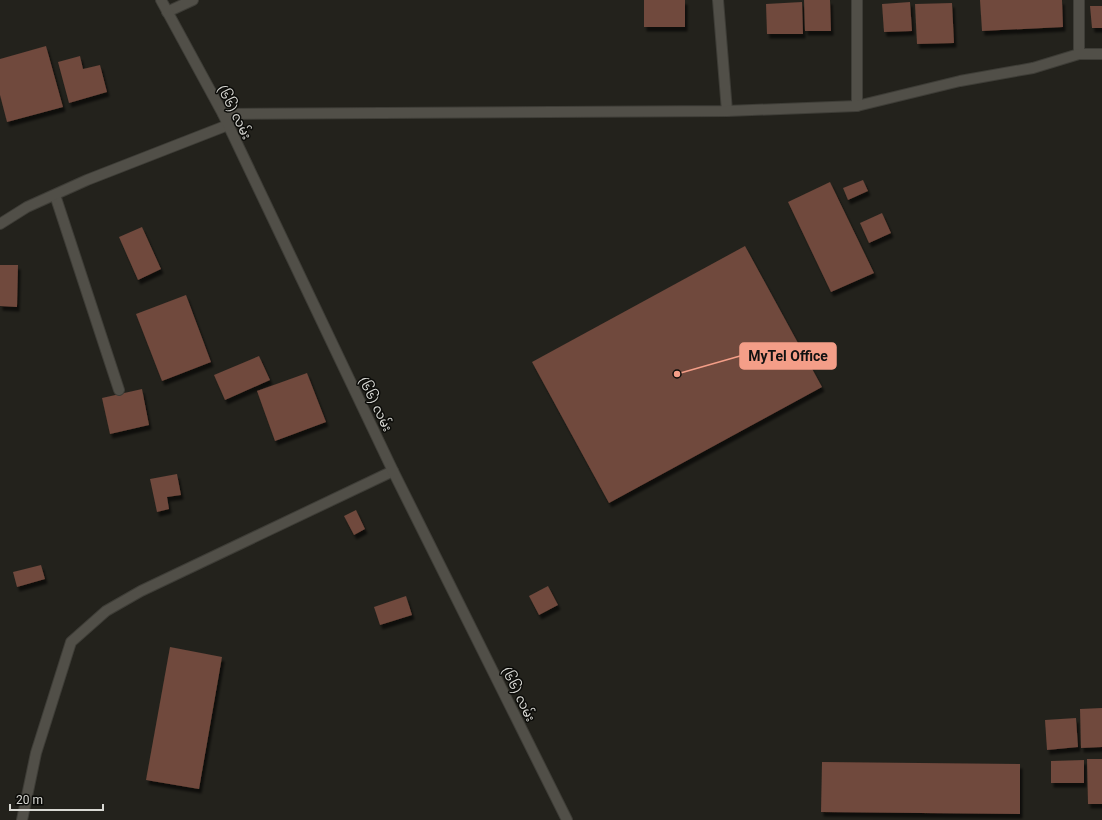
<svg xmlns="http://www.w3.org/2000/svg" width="1102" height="820" font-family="Roboto,'Noto Sans Myanmar',sans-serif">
<defs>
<filter id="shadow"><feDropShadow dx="2.5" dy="4.5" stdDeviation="1" flood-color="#0009"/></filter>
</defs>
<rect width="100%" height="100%" fill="#23221c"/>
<g fill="#6f483c" filter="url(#shadow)">
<rect x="644" y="0" width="41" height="27"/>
<polygon points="804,0 830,0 831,31 805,31"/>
<polygon points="980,0 1062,0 1063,27 982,31"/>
<polygon points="802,2 803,34 767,34 766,4"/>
<polygon points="910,2 912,31 884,32 882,4"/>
<polygon points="952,3 954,43 917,44 915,4"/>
<polygon points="1090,6 1102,6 1102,28 1092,28"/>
<polygon points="46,46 63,107 7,122 0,95 0,59"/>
<polygon points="80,56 83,69 100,65 107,92 69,103 58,62"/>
<polygon points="863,180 868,191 848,200 843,188"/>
<polygon points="830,182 874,273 831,292 788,202"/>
<polygon points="882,213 891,233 869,243 860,223"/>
<polygon points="142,227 161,269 138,280 119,237"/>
<polygon points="745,246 822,387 609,503 532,362"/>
<polygon points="0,265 18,265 17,307 0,306"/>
<polygon points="186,295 211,362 162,381 136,314"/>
<polygon points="259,356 270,380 225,400 214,375"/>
<polygon points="307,373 326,422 275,441 257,391"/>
<polygon points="142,389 149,425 110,434 102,398"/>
<polygon points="177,474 181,495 167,497 169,509 157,512 150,479"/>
<polygon points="356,510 365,529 354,535 344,516"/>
<polygon points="41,565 45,579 17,587 13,572"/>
<polygon points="548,586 558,605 539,615 529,596"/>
<polygon points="406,596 412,615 380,625 374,607"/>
<polygon points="170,647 222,657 199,789 146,780"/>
<polygon points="1102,708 1102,747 1081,748 1080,709"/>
<polygon points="1076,718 1078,747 1047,750 1045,720"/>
<polygon points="1087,759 1102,759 1102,804 1088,804"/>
<polygon points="1084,760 1084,783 1051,783 1051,761"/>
<polygon points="822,762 1020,764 1020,814 821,812"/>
</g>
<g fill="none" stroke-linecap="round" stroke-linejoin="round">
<g stroke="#3e3d37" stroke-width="12">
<g id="minor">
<polyline points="718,0 727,111"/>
<polyline points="857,0 857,106"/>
<polyline points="1079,0 1079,54"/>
<polyline points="167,12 193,0"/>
<polyline points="223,114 727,111 857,106 960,81 1033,68 1079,54 1102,54"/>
<polyline points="55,195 119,390"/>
<polyline points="0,224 27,207 87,180 228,125"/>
<polyline points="22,820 36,753 71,642 106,611 141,591 393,471"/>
</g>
</g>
<g stroke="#3e3d37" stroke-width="12">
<polyline id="tertiary" points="161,0 223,114 393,471 567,820"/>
</g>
<use href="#minor" stroke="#514f48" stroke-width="10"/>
<use href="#tertiary" stroke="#514f48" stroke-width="10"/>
</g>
<g text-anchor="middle" stroke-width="3" stroke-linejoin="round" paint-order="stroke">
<g font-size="13" fill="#d9d9d4" stroke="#0c0c09">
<text transform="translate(235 112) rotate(63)" y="5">(၆၆) လမ်း</text>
<text transform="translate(376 404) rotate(64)" y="5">(၆၆) လမ်း</text>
<text transform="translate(519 694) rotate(64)" y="5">(၆၆) လမ်း</text>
</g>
</g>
<path fill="none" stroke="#f49e88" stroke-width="1.5" d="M677 374L740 356"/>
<circle fill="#f49e88" stroke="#0c0c09" stroke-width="1.5" cx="677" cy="374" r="4"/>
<rect fill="#f49e88" stroke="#f49e88" stroke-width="1.5" x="740" y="343" width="96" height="26" rx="4"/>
<g font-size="14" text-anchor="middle" font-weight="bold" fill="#111">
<text x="788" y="361">MyTel Office</text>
</g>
<path d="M10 804v6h93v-6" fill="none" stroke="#d9d9d4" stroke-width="2"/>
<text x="16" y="804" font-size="12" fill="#d9d9d4" stroke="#0c0c09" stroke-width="3" paint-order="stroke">20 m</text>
</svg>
